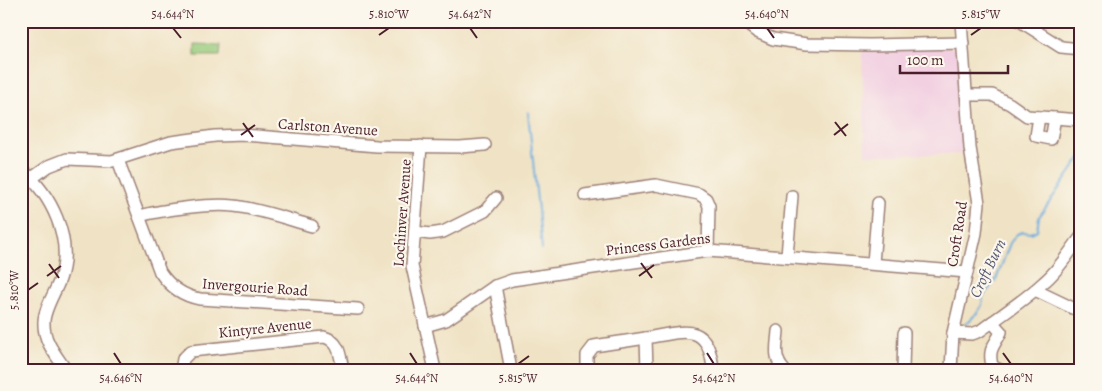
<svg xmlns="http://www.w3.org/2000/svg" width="1102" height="391" font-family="Alegreya,serif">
<rect width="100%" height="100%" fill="#fbf7ec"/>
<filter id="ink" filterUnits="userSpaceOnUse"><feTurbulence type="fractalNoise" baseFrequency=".02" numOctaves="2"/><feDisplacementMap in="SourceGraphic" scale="10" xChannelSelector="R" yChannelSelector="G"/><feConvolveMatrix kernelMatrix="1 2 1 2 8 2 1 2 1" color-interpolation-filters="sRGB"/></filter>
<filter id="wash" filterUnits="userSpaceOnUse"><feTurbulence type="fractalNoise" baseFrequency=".0096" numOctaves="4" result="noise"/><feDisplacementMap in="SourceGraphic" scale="20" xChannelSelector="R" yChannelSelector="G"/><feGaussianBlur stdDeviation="1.12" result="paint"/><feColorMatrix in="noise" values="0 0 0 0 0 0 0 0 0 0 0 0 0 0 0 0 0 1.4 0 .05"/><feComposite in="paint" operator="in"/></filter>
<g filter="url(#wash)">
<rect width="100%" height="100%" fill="#f0e3c5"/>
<polygon fill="#f2cfe1" points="947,47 954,48 959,53 967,154 865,155 862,51"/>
<polygon fill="#98cb7c" stroke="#717554" points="195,44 221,45 220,56 195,56"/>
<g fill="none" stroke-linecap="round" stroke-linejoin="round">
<g stroke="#67abdd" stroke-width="2">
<polyline points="528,112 542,249"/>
<polyline points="965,325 978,312 982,305 983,296 996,280 1010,243 1017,234 1023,232 1031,233 1037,230 1039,217 1081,157"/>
</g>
</g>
</g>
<g filter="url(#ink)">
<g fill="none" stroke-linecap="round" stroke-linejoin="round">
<g stroke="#9d8178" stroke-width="14">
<g id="minor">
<polyline points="743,21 757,32 773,39 807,44 870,45 963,43"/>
<polyline points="1020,21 1061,47 1081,49"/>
<polyline points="968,95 992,95 1010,104 1027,116 1081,120"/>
<polyline points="1039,117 1036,136 1051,139 1055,118"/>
<polyline points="421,146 412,266 435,370"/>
<path d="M 118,160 L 160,272 C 170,287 183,296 200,299 L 358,309"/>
<path d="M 21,169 C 51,194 74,239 60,279 C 56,291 44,309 44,322 C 43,341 56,355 66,370"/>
<polyline points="32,178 49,166 67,159 112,161 171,142 215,136 244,135 377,146 460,147 485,145"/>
<polyline points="585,195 656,185 699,194 706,199 709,206 708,251"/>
<path d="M 139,216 C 162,210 211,203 234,206 C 260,209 287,219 312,226"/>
<polyline points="415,232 430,234 443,232 485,211 496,198"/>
<polyline points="787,256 792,196"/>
<polyline points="873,263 878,203"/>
<polyline points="495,286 511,370"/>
<polyline points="1035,290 1081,312"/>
<path d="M 992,322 L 1001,332 C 994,347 988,348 992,366 L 1000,370"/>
<polyline points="425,326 446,320 495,286 512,280 708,251 967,272"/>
<path d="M 778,331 C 777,346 773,358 784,370"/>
<path d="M 953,333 L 972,334 L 980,331 C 1001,315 1025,300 1044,282 C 1059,270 1069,252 1081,237"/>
<path d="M 181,370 L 183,359 L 191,351 L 324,337 C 340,341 340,356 343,370"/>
<polyline points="587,370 587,355 594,346 646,338"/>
<path d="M 647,370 L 646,338 C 683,332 709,320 713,370"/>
<polyline points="903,370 904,333"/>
<polyline points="951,370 953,333 976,233 979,203 970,148 961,21"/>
</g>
</g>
<use href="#minor" stroke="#fff" stroke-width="11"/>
</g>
</g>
<path fill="none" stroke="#4a1f2b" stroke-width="2" d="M 173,28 L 181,38M 470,28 L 477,38M 767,28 L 774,38M 379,35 L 389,28M 971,35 L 981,28M 835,122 L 846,136M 243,123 L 253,137M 241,135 L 255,125M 834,135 L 848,124M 641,263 L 652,278M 49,264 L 59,278M 47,276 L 61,266M 639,276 L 654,265M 28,290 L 38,283M 114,353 L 121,364M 410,353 L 417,364M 707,353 L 714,364M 1003,353 L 1011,364M 518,364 L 529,356"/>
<g text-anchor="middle" stroke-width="4.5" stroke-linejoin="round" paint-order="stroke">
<g font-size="15" fill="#4a1f2b" stroke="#fbf7ec">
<text transform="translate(328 127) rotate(4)" y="5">Carlston Avenue</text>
<text transform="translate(402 213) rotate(-86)" y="5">Lochinver Avenue</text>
<text transform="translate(957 234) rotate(-81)" y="5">Croft Road</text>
<text transform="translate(658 244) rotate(-7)" y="5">Princess Gardens</text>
<text transform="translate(255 287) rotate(4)" y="5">Invergourie Road</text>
<text transform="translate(265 328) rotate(-6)" y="5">Kintyre Avenue</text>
</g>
<g font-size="16" font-style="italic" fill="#565772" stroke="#fbf7ec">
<text transform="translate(987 268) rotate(-64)" y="6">Croft Burn</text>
</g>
</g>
<rect width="1102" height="391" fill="none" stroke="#fbf7ec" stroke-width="55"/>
<path d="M900 65v8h108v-8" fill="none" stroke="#4a1f2b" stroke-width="2.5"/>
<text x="907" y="65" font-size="15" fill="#4a1f2b" stroke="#fbf7ec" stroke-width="4" paint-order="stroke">100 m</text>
<rect x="28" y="28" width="1046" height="336" fill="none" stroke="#4a1f2b" stroke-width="2"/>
<g font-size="12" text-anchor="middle" fill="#4a1f2b">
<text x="173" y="18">54.644°N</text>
<text x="389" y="18">5.810°W</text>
<text x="470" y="18">54.642°N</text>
<text x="767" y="18">54.640°N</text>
<text x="981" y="18">5.815°W</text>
<text transform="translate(14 290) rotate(-90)" y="4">5.810°W</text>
<text x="121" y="382">54.646°N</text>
<text x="417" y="382">54.644°N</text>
<text x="518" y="382">5.815°W</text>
<text x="714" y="382">54.642°N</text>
<text x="1011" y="382">54.640°N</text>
</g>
</svg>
